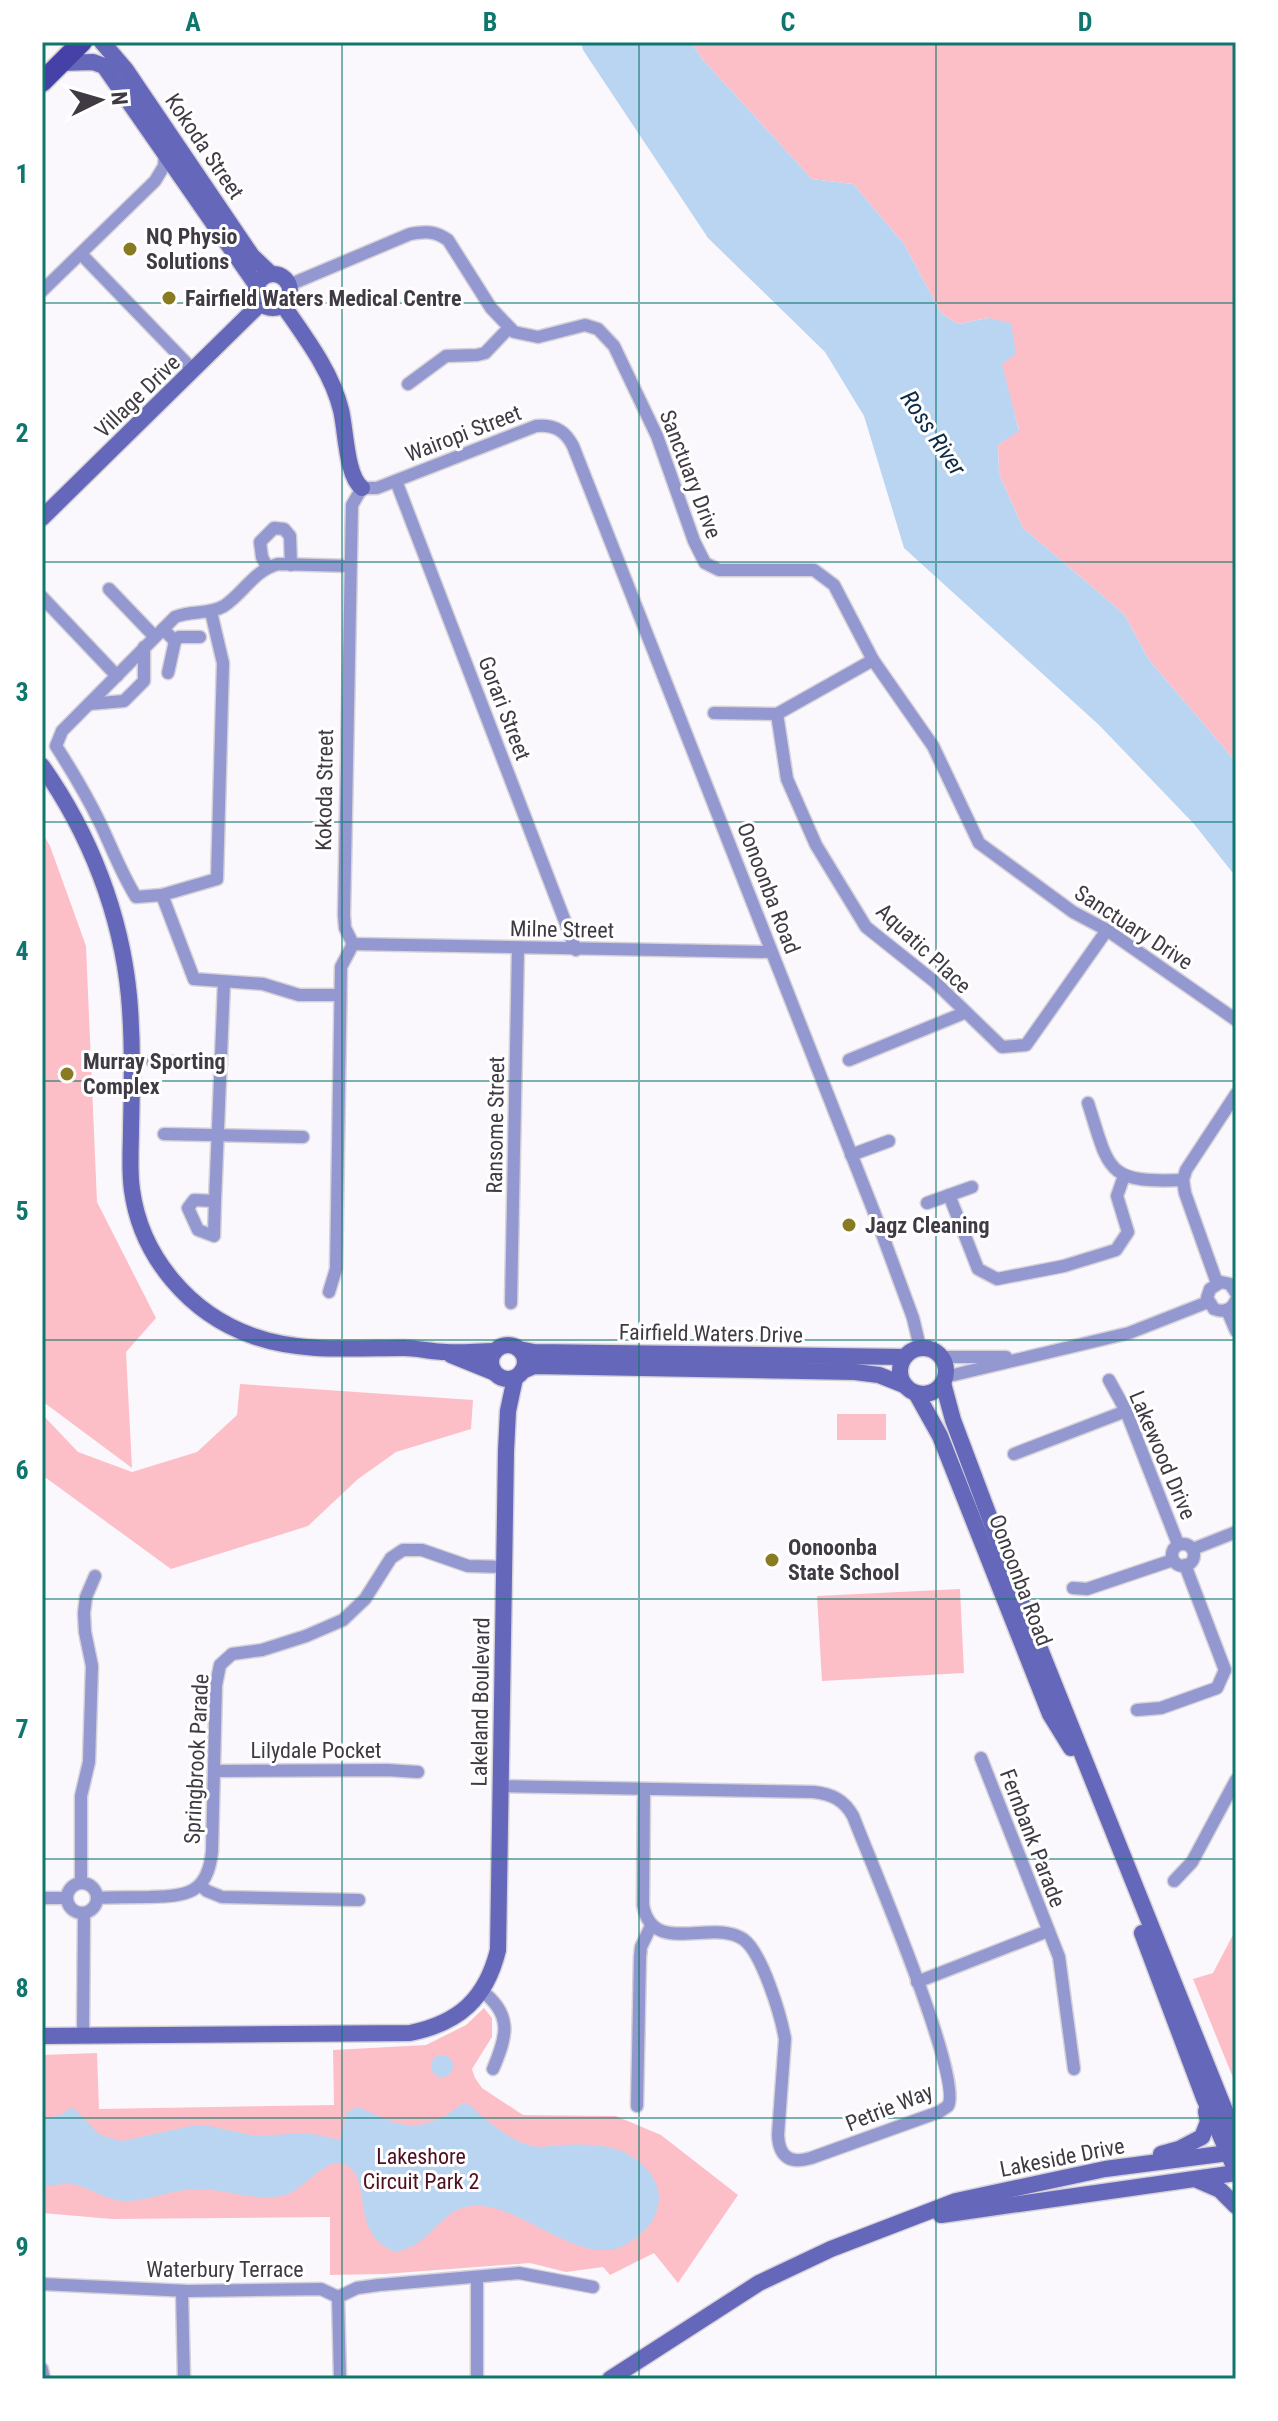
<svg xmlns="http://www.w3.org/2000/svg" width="1278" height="2421" font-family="'Roboto Condensed',sans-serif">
<rect width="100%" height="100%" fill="#fbf8fd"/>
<g fill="#fdbfc7">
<polygon points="691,42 1236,42 1236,762 1149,660 1124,614 1023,528 999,474 998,445 1019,430 988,318 958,324 941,313 904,244 853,184 812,179 703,60"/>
<polygon points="42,832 50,846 86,946 97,1202 156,1318 126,1352 132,1468 42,1401"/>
<polygon points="240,1384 473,1400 471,1429 396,1452 358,1479 308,1526 171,1569 42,1475 42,1414 78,1452 132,1472 197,1452 237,1415"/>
<rect x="837" y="1414" width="49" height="26"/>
<polygon points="960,1589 964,1673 822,1681 817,1596"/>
<polygon points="1236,1929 1236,2085 1193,1979 1213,1973"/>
<polygon points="484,2008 492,2018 492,2037 472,2069 475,2078 482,2088 523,2115 616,2116 661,2135 738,2195 678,2283 654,2253 610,2275 603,2267 566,2272 530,2263 384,2274 330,2275 330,2217 112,2219 42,2213 42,2055 97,2053 99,2109 334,2105 333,2050 426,2045 466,2025"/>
</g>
<g fill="#b9d5f2">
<polygon points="581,42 691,42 703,60 812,179 853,184 904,244 941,313 958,324 988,318 1011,323 1016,354 1002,364 1019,431 998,445 999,474 1023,528 1124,614 1149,660 1236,762 1236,877 1194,824 1099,725 904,548 864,416 825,352 708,238 583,50"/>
<circle cx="442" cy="2066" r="11"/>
<path d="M 467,2103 C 485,2119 509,2141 533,2146 C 540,2148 550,2146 558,2145 C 589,2144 619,2142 644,2166 C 652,2174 659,2185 659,2198 C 658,2220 644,2234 625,2245 C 587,2267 530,2214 489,2207 C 439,2198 440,2243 396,2252 C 347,2234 375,2177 344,2164 C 325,2156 304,2192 282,2196 C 249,2201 227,2189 197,2189 C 173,2189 149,2201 125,2201 C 107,2201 90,2187 72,2184 C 63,2183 51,2186 42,2187 L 42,2119 L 60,2115 L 71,2108 L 75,2109 L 100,2135 L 122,2141 L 191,2126 L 209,2126 L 256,2136 L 309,2133 L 340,2140 L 347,2112 L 358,2107 C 388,2119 404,2134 439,2119 C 450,2115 457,2104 467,2103 Z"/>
</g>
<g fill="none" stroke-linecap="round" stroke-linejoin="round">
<g stroke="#d5d2d8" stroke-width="15">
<g id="street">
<polyline points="81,254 194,371"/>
<path d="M 289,285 L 410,234 C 426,231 435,231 448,240 L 491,308 L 514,332 L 538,337 L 585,325 L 598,329 L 614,346 L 657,436 L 694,541 L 705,563 L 719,570 L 814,570 L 834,585 L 873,660 L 933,746 L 979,843 L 1073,912 L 1107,930 L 1236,1020"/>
<polyline points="42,291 155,181 164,166 165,153"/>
<polyline points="408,384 446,356 477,355 485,353 509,328"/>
<polyline points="396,481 576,950"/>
<polyline points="267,567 262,557 260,542 274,528 284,529 290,536 291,565"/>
<polyline points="109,589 154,636"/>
<polyline points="42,597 117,676"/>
<polyline points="163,629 175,641 179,637 200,637"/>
<polyline points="168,673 175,641"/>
<polyline points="89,704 124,701 144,681 144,647"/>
<polyline points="714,713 777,714 873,660"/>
<polyline points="777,714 787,779 816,845 866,927 935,982 1002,1047 1026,1045 1107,930"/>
<polyline points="162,895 217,879 223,663 211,612"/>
<path d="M 353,944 L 345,928 L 344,915 L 352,505 L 362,488 L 377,488 L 536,426 C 553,424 565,430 573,446 L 874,1212 L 913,1318 L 920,1347"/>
<polyline points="353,944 770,952"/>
<path d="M 340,995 L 299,995 L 263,984 L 194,979 L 162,895 L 136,897 C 121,873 112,848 100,823 C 87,796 72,771 56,746 L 62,731 L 175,617 C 191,610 209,615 224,606 C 244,593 253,571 278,564 L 350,566"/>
<polyline points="849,1060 964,1013"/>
<polyline points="152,1061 221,1064"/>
<path d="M 1088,1103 C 1110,1171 1105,1183 1183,1180"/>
<polyline points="164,1134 303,1137"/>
<polyline points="851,1155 889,1141"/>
<polyline points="949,1195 978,1269 997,1279 1064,1266 1116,1250 1128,1232 1117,1196 1124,1176"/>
<polyline points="215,1201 194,1200 188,1208 198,1230 214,1236 215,1201 224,983"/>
<polyline points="927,1203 972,1187"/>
<polyline points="1217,1283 1185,1193 1183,1180 1186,1170 1236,1094"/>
<polyline points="329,1292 336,1269 341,967 353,944"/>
<path d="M 1236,1293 L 1230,1284 L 1221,1282 L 1210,1289 L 1207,1298 L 1214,1309 C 1224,1313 1232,1310 1236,1300"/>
<polyline points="511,1303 518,948"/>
<polyline points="1227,1310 1236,1331"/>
<polyline points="942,1357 1006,1357"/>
<polyline points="945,1377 1129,1333 1208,1302"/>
<polyline points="1109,1380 1126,1411 1178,1544"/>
<polyline points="1014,1454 1126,1411"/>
<circle cx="1183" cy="1555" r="11"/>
<polyline points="1193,1549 1236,1532"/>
<polyline points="1073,1588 1087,1589 1173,1560"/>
<polyline points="1137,1710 1161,1708 1217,1688 1225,1670 1185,1565"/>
<polyline points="981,1758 1059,1957 1074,2069"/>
<polyline points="214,1771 387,1770 418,1772"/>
<path d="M 501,1786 L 814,1792 C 832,1794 844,1800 853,1816 C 869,1858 964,2079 948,2106 L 939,2112 L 811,2158 C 791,2164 779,2158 778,2135 L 785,2039 C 781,2016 762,1952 743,1939 C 712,1918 652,1957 643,1905 L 644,1790"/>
<polyline points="1174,1881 1192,1862 1236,1780"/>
<polyline points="81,1882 81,1796 89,1762 92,1666 85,1632 84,1613 86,1597 95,1576"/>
<circle cx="82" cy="1898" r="15"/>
<polyline points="200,1885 207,1891 222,1897 359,1900"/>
<polyline points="42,1898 66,1898"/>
<path d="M 97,1898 C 114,1897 132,1897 149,1897 C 187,1896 208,1894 212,1851 L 216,1685 L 220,1665 L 232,1654 L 262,1650 L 306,1636 L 343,1620 L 365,1599 L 391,1558 L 403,1550 L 422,1550 L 468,1566 L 504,1567"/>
<polyline points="917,1982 1048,1931"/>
<path d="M 482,1991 C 513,2015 507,2036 493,2069"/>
<polyline points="83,2035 84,1913"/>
<polyline points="637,2106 640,1957 641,1947 651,1926"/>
<polyline points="477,2277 477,2379"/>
<polyline points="42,2284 188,2291 321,2289 338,2297"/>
<polyline points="182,2291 184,2379"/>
<polyline points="338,2297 357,2288 379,2285 519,2273 593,2287"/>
<polyline points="338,2297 340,2379"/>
<polyline points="42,2369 44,2379"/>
</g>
</g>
<g stroke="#d5d2d8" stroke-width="19">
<g id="secondary">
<polyline points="102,42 126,70 252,256 271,274"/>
<polyline points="60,63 93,62 104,66 257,286"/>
<circle cx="273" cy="291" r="17"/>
<path d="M 283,305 C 305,337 332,372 341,410 C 346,430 346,476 362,488"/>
<polyline points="42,518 261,303"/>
<path d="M 42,766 C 90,834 121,914 129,996 C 133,1041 132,1085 131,1129 C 131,1149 129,1170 132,1190 C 141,1257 190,1314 253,1336 C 300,1353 355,1348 404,1348 C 418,1348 432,1352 446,1352 C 462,1353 479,1351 495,1351"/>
<circle cx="508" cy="1362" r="17"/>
<circle cx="923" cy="1371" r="23"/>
<polyline points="519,1349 534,1352 904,1357"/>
<polyline points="451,1355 493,1372"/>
<polyline points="522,1371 534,1366 855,1372 879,1375 904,1385"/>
<polyline points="943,1383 953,1420 1022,1604 1236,2138"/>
<polyline points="916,1393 940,1436 1050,1714 1071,1748"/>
<polyline points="1142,1933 1204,2098 1236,2171"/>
<path d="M 42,2036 L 410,2033 C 459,2023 486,1999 498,1950 L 506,1451 L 508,1411 L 515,1378"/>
<polyline points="1161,2154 1179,2149 1202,2137 1208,2122 1206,2111"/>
<polyline points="1197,2180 1220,2190 1236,2206"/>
<polyline points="941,2215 1236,2173"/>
<polyline points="610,2379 759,2283 831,2249 956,2201 1105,2169 1236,2152"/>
</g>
</g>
<g stroke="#d5d2d8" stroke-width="23">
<polyline id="primary" points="42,82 82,42"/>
</g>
<use href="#street" stroke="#9398d1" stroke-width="12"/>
<use href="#secondary" stroke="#6567ba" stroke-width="16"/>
<use href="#primary" stroke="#4641a7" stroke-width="20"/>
</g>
<path fill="none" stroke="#0f766e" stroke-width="2" stroke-opacity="0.55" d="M 342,42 L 342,2379M 639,42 L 639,2379M 936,42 L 936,2379M 42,303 L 1236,303M 42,562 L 1236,562M 42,822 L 1236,822M 42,1081 L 1236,1081M 42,1340 L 1236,1340M 42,1599 L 1236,1599M 42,1859 L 1236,1859M 42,2118 L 1236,2118"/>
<g fill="#897b21" stroke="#fff" stroke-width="3">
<circle cx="130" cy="249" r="8"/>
<circle cx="169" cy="298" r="8"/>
<circle cx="67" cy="1074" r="8"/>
<circle cx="849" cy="1225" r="8"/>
<circle cx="772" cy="1560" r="8"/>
</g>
<g text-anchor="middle" stroke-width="6" stroke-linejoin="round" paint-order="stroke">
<g font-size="22" fill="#3f3a43" stroke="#fff">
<text transform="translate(205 146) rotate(56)" y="8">Kokoda Street</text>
<text transform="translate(137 396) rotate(-44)" y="8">Village Drive</text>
<text transform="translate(463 433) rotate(-21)" y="8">Wairopi Street</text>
<text transform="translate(691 474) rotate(69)" y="8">Sanctuary Drive</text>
<text transform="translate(505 708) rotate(69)" y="8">Gorari Street</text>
<text transform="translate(324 790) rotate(-89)" y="8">Kokoda Street</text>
<text transform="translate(769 888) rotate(69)" y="8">Oonoonba Road</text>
<text transform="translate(1134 927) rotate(33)" y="8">Sanctuary Drive</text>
<text transform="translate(562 929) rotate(1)" y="8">Milne Street</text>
<text transform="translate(924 948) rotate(43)" y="8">Aquatic Place</text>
<text transform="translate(495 1125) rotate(-89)" y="8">Ransome Street</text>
<text transform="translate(711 1333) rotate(1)" y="8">Fairfield Waters Drive</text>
<text transform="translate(1163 1455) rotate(67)" y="8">Lakewood Drive</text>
<text transform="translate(1021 1580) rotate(69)" y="8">Oonoonba Road</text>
<text transform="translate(480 1702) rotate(-89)" y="8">Lakeland Boulevard</text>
<text x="316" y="1758">Lilydale Pocket</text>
<text transform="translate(196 1759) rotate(-87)" y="8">Springbrook Parade</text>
<text transform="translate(1033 1838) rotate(69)" y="8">Fernbank Parade</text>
<text transform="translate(889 2107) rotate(-22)" y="8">Petrie Way</text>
<text transform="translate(1062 2157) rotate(-11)" y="8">Lakeside Drive</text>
<text x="225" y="2277">Waterbury Terrace</text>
</g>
<g font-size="22" font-weight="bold" fill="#3f3a43" stroke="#fff" text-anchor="start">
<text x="146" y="244">NQ Physio<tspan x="146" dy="25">Solutions</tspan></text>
<text x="185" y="306">Fairfield Waters Medical Centre</text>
<text x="83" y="1069">Murray Sporting<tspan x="83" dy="25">Complex</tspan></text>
<text x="865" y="1233">Jagz Cleaning</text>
<text x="788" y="1555">Oonoonba<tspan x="788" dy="25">State School</tspan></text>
</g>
<g font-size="22" fill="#4f1020" stroke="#fff">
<text x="421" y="2164">Lakeshore<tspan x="421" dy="25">Circuit Park 2</tspan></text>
</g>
<g font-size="24" font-style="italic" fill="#0d2b47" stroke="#fff">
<text transform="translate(933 433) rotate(56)" y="8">Ross River</text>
</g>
</g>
<rect width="1278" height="2421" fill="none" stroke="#ffffff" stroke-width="88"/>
<g transform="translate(100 100) rotate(85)" stroke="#ffffff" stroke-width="6" paint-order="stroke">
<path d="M0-6L14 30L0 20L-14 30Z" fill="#3f3a43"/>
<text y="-12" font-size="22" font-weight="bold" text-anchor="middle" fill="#3f3a43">N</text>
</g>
<rect x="44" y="44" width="1190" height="2333" fill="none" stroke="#0f766e" stroke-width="3"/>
<g font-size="26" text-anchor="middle" font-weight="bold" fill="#0f766e">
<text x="193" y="31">A</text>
<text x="490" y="31">B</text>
<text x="788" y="31">C</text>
<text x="1085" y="31">D</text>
<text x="22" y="183">1</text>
<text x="22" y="442">2</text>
<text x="22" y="701">3</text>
<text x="22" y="960">4</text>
<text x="22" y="1220">5</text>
<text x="22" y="1479">6</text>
<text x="22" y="1738">7</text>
<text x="22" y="1997">8</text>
<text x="22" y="2256">9</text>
</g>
</svg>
